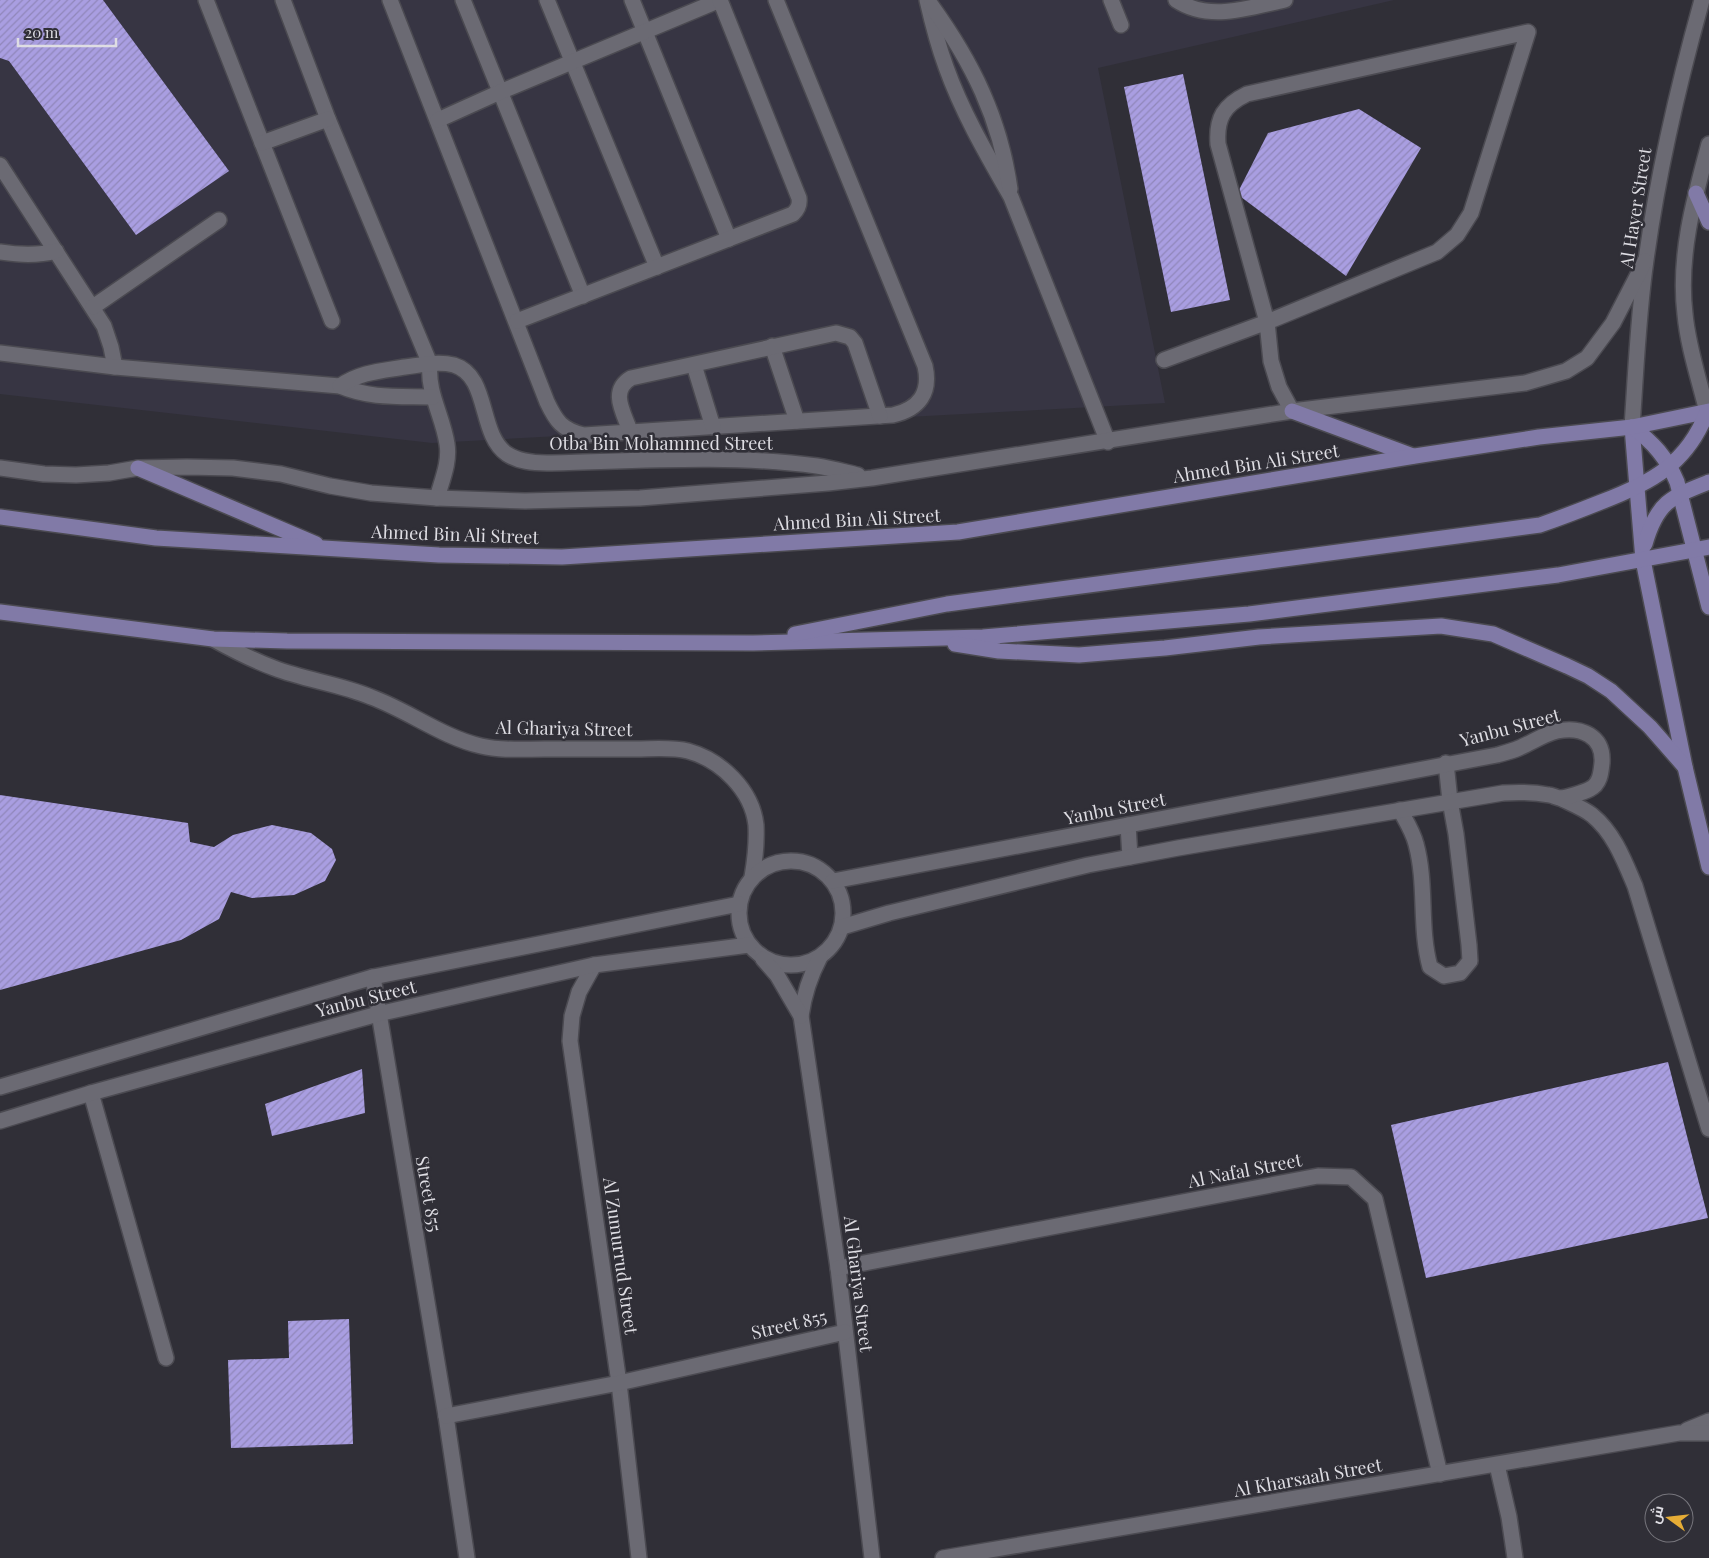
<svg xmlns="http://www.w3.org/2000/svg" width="1709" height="1558" font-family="'Playfair Display',Cairo,serif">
<defs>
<pattern id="building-hatch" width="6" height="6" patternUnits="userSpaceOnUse" patternTransform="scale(1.25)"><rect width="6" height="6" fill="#a99ee1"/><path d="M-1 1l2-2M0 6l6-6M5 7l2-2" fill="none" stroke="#9087ba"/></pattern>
</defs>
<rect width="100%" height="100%" fill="#302f37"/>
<polygon fill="#373543" points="0,0 1394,0 1098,68 1165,403 432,443 0,394"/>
<g fill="url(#building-hatch)">
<polygon points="0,0 103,0 229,171 136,235 9,61 0,58"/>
<polygon points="1183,74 1230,300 1171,312 1124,87"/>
<polygon points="1359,109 1421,148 1346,276 1237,194 1268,133"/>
<polygon points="0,795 188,823 190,842 214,847 233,835 272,825 311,833 332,849 336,860 325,881 294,895 252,898 231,892 219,919 181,940 0,990"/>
<polygon points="1668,1062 1708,1218 1426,1278 1391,1125"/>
<polygon points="362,1069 365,1113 272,1136 265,1104"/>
<polygon points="349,1319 353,1444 231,1448 228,1360 289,1358 288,1321"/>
</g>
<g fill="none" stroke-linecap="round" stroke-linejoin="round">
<g stroke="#4b4a51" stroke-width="18">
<g id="minor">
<polyline points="206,0 332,321"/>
<path d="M 283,0 L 328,119 L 430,364 C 427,393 443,416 447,444 C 450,462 442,480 437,498"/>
<path d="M 390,0 L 547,402 C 556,421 562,430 584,435 L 893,415 C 919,409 931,393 925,366 L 776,0"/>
<polyline points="463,0 583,296"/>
<polyline points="547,0 657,267"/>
<polyline points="632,0 729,239"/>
<path d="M 927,0 C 932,22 938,45 946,67 C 962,112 987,155 1011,197 L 1108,442"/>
<polyline points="1111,0 1121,25"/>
<path d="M 1176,0 C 1209,22 1248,8 1285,0"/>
<path d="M 931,5 C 972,62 1000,118 1010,189"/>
<polyline points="438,120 500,92 720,0"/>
<polyline points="262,143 328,119"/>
<polyline points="0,165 104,326 111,347 115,367"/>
<path d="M 0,252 C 20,255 37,256 56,251"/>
<polyline points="93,307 219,220"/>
<path d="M 517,321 L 793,214 C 798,209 800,205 799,198 L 720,0"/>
<polyline points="772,346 797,421"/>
<path d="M 0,353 L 115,367 L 340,386 C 371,399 400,396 433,397"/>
<path d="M 1164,360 L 1267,322 L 1437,252 L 1457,235 L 1471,213 L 1528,32 L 1247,94 C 1224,105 1216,118 1218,144 L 1267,322 L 1271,361 L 1279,387 L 1292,411"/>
<polyline points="694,365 713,427"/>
<path d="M 340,386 C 360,372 381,371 405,367 C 421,365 438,361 454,365 C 490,376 478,434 507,454 C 519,462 533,463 547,463 C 634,461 731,454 817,466 C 831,468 845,472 858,475"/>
<path d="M 1707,412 C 1699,379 1688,347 1685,314 C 1678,256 1694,199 1709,144"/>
<path d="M 1632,427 C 1636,371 1638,315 1646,260 C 1658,172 1678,86 1702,0"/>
<path d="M 630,431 C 624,413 609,391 631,378 L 836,333 L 850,337 L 855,343 L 880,416"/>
<polyline points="0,468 44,474 76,475 109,473 138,468 187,467 233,468 281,474 330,486 371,493 437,498 525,501 640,498 828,483 872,478 1292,411 1525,383 1566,371 1587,358 1613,323 1645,261"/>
<path d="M 213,639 C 233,650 252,660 274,668 C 305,680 340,684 371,697 C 409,711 442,737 481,746 C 502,751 524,749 545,749 C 575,749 605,749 636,749 C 652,749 672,747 688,751 C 721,760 752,790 756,825 C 757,843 755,860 752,877"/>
<path d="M 1560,798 C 1570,803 1583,808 1592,815 C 1614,833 1624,860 1635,886 L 1709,1129"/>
<path d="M 1400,810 C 1406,821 1413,832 1416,844 C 1427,884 1419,927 1430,967 L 1444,976 L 1460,973 L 1470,961 L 1469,945 L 1456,834 L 1450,801 L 1446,763"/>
<polyline points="1128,825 1130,857"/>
<circle cx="791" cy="913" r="52"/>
<path d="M 833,881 L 1497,755 C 1504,753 1512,751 1519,748 C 1531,743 1544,734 1557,731 C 1581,726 1604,736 1602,763 C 1601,773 1600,784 1590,789 C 1584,792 1566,798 1560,798 C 1557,798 1552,795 1549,795 C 1533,792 1518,792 1503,793 L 1178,848 L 1088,865 L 889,913 L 842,927"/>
<path d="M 820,957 C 810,976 804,994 801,1016 L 838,1268 L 872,1558"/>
<polyline points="763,959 777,975 801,1016"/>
<polyline points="594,965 579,992 572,1016 570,1041 619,1383 639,1558"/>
<polyline points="373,977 446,1416 467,1558"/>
<polyline points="0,1087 373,977 739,904"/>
<polyline points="91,1093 166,1358"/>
<polyline points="0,1121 91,1093 378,1014 594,965 749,945"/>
<polyline points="838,1268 1318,1176 1351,1177 1375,1199 1440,1474"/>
<polyline points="446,1416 619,1383 845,1332"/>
<polyline points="1687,1430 1709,1421"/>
<polyline points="1497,1465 1509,1517 1515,1558"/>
<polyline points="943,1558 1679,1433 1709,1433"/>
</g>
</g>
<g stroke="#4b4a51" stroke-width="18">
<g id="major">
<polyline points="1696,193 1709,222"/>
<polyline points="1292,411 1413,456"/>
<polyline points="1632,427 1643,560 1685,767 1709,867"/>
<path d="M 1632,427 C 1653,442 1667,458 1677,482 L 1709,607"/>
<polyline points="138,468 316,544"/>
<polyline points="0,517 156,538 439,555 562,557 958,532 1415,456 1539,437 1632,427 1709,411"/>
<path d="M 1645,544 C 1657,502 1671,497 1709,482"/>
<polyline points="0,612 213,639 287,641 753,643 983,637 1249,614 1558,575 1709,547"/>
<path d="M 795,634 L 947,604 L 1540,525 C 1560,518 1581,510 1601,502 C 1651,483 1687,464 1707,412"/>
<polyline points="955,644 999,651 1079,655 1165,648 1259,637 1441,626 1493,634 1567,666 1588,676 1611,691 1650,727 1685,767"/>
</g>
</g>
<use href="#minor" stroke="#6b6a73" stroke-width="15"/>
<use href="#major" stroke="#817aa7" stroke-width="15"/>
</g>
<g text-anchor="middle" stroke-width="5" stroke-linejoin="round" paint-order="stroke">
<g font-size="18" fill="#dedde3" stroke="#302f37">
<text transform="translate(1636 208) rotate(-81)" y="6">Al Hayer Street</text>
<text x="661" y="450">Otba Bin Mohammed Street</text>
<text transform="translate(1256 464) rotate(-9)" y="6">Ahmed Bin Ali Street</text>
<text transform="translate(857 520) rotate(-3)" y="6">Ahmed Bin Ali Street</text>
<text transform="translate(455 535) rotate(2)" y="6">Ahmed Bin Ali Street</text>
<text transform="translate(1510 728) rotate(-15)" y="6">Yanbu Street</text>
<text transform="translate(564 729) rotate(1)" y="6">Al Ghariya Street</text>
<text transform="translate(1115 809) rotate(-11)" y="6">Yanbu Street</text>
<text transform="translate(366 999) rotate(-14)" y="6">Yanbu Street</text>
<text transform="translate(1245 1171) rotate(-11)" y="6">Al Nafal Street</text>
<text transform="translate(428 1194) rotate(80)" y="6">Street 855</text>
<text transform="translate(620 1256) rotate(82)" y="6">Al Zumurrud Street</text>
<text transform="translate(858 1284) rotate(83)" y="6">Al Ghariya Street</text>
<text transform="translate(789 1325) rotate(-13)" y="6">Street 855</text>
<text transform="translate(1308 1478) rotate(-10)" y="6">Al Kharsaah Street</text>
</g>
</g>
<g transform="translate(1669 1518) rotate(285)"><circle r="24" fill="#302f37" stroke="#76757c"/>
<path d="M0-4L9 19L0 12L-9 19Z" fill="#e6ad36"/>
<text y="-8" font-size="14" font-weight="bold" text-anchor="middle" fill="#dedde3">ش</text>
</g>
<path d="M18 38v8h98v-8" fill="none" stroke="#dedde3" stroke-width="2.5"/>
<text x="25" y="38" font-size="15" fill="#dedde3" stroke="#302f37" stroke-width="4" paint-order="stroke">20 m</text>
</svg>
